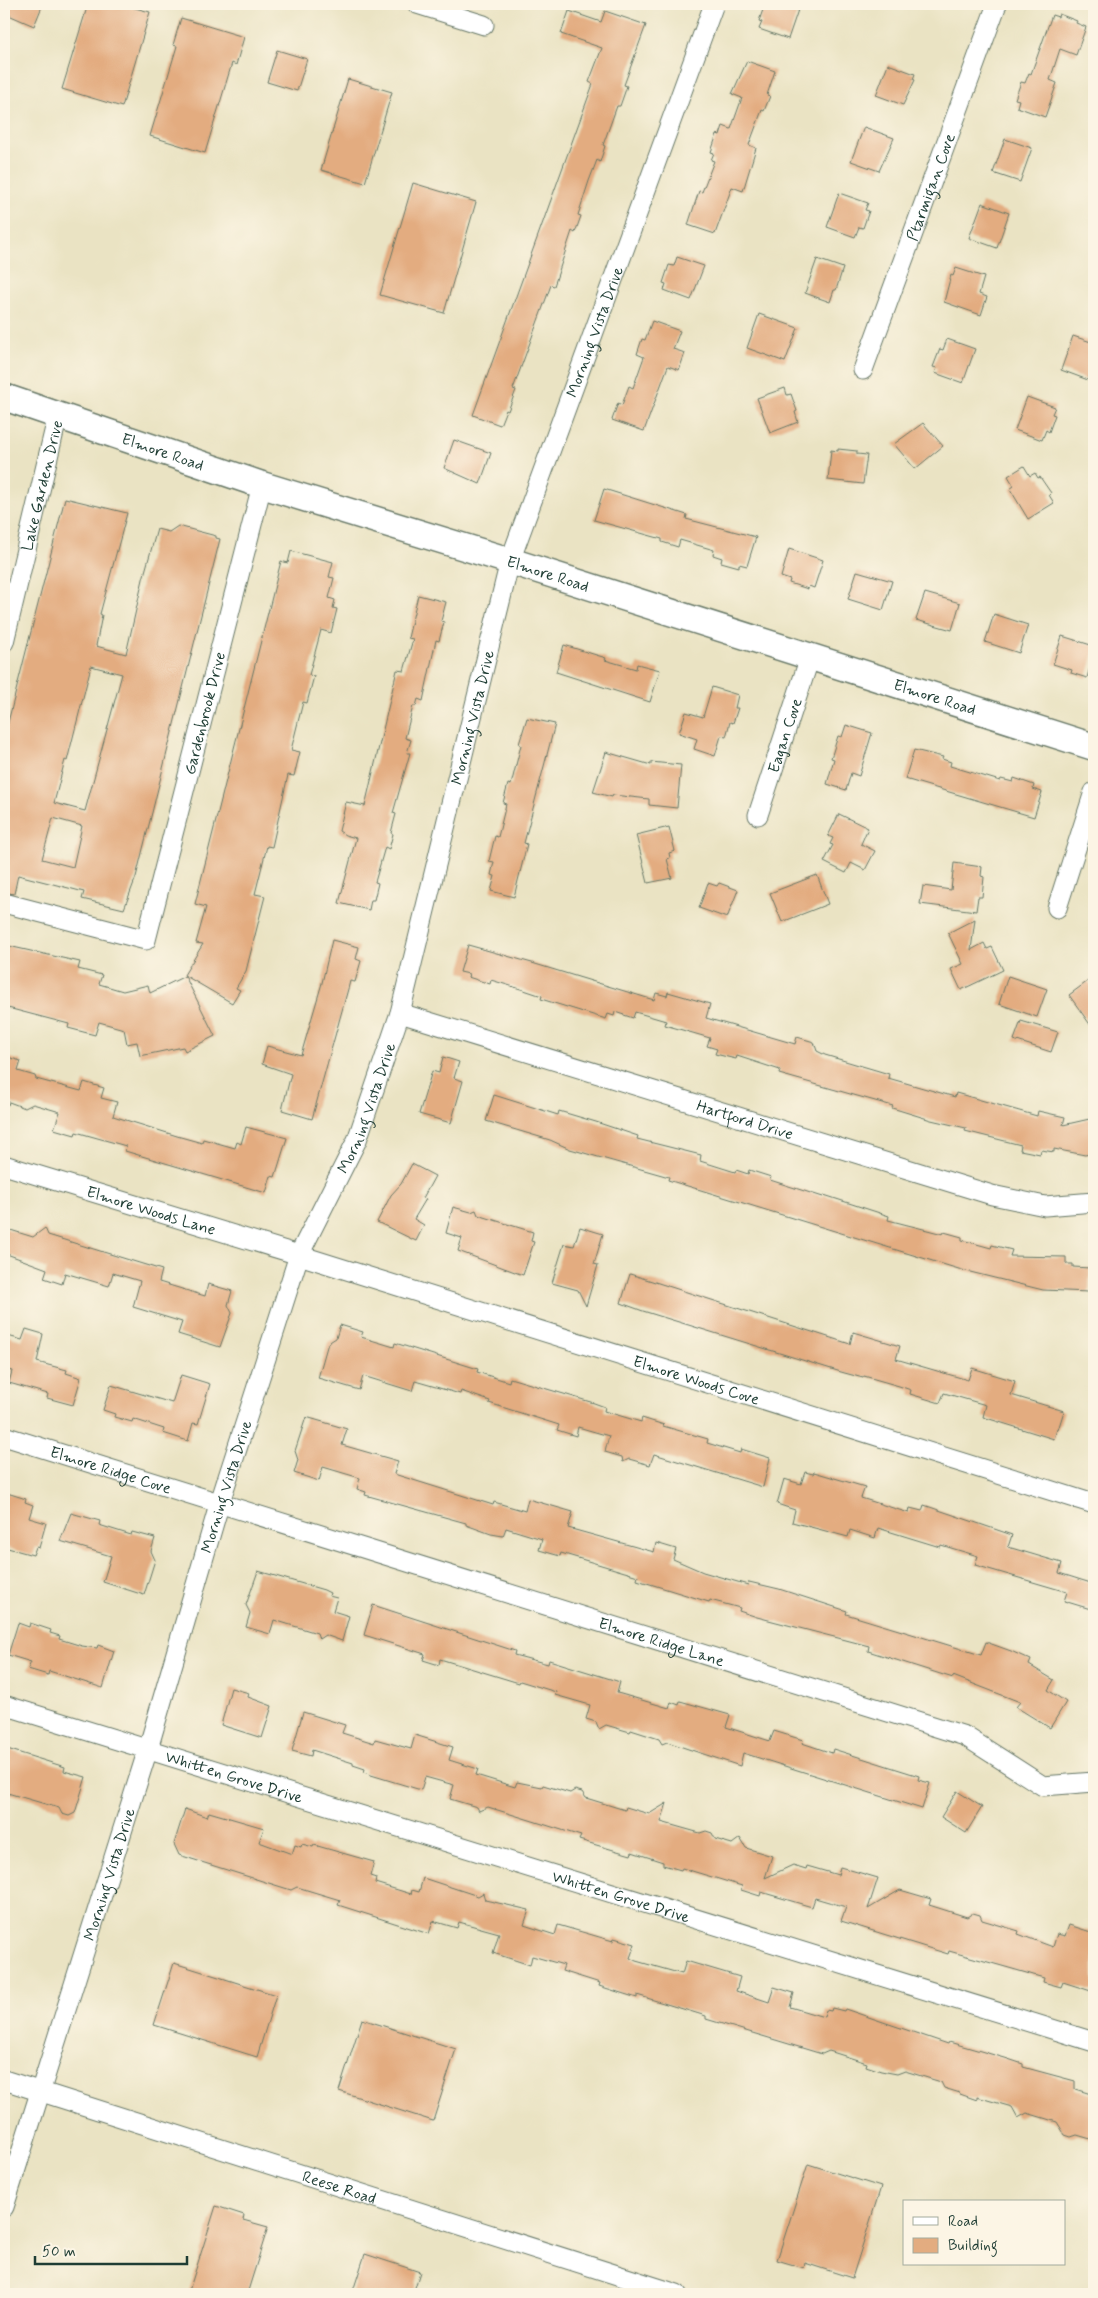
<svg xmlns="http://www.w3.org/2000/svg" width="1098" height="2298" font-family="Mynerve,sans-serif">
<rect width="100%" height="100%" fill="#fcf5e5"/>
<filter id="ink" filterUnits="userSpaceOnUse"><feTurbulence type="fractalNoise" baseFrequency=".02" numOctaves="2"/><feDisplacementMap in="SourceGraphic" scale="10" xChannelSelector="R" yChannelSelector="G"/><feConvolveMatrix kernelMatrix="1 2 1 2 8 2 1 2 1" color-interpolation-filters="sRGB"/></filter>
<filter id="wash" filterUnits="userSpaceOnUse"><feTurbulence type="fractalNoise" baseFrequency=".0096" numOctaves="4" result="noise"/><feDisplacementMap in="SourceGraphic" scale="20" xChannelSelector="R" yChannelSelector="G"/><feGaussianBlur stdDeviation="1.12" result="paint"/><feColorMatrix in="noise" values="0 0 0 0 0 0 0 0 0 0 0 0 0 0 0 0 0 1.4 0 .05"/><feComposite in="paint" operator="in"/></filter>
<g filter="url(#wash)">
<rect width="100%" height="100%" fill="#eae3c3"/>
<g id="blocks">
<g fill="#e3ac80" fill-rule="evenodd">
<polygon points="4,4 43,4 34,26 4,13"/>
<polygon points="88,4 120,4 150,12 122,107 62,89"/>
<polygon points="765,4 800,4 788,39 759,29 762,22 759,21"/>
<polygon points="569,11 601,22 605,11 646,25 624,85 627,86 620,106 617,106 603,145 605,146 600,162 597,160 589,181 578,215 581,216 575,233 572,231 554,286 551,285 513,389 516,390 508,411 506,410 500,425 473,415 593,84 589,82 602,48 561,34"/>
<polygon points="1059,14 1077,21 1076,23 1086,27 1076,55 1060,49 1050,80 1057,83 1045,117 1017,107 1019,100 1015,99 1021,82 1025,83 1029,73 1031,74 1052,15 1058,17"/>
<polygon points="181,18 244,37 236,65 232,63 205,153 150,136 177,46 173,45"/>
<polygon points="277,50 307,59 297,91 267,82"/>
<polygon points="747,61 775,71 767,95 770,96 764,111 762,110 749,145 756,148 743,191 732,187 715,234 688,225 699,191 702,192 714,161 711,160 714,153 711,152 717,134 720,135 723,126 731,129 742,98 732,94"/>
<polygon points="888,64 915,74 913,79 915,80 903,105 876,95"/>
<polygon points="348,79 392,92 365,183 321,170"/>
<polygon points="864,127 894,138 879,171 851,161"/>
<polygon points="1005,139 1032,148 1020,182 993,173"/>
<polygon points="413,183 476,202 444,313 380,295"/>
<polygon points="839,193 868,203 865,210 869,211 863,228 859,227 855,237 827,227"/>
<polygon points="982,203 1009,213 997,248 969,238"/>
<polygon points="677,257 704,266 691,300 664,290 666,284 663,283 669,265 674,266"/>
<polygon points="817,259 843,268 836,290 834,290 830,302 805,293"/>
<polygon points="956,268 984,277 979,294 987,297 981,315 944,302 951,275 953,276"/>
<polygon points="759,314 798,328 785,362 747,348"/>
<polygon points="652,321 680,331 673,349 685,353 679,370 668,366 644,431 612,420 618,403 622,405 629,386 633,388 644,357 637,354 642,339 645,340"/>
<polygon points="1073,336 1094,343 1094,364 1088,380 1061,370"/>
<polygon points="947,339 975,349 963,383 935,373 937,368 933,367 940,349 943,350"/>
<polygon points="785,388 787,395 791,394 797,411 795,412 798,422 770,433 757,398"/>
<polygon points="1027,397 1055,407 1052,414 1055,415 1049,432 1046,430 1042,440 1015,430"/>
<polygon points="923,423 943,446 915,469 894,444"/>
<polygon points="454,440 491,453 480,484 444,468"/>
<polygon points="838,449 857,451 857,454 867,455 863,484 828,480 831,450 838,451"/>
<polygon points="1024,466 1030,476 1035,473 1038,478 1040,477 1051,493 1049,495 1054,503 1028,519 1010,489 1014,486 1008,476"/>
<polygon points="604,489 687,515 686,519 756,537 747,566 739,564 739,567 721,562 722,558 713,555 714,550 680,540 678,547 662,542 662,539 594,520"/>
<path d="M 65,498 L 127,513 L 100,614 L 102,615 L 96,646 L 126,654 L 143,579 L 157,529 L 169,532 L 178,526 L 216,536 L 216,538 L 220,539 L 136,877 L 124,909 L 82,899 L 84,892 L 18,875 L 14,894 L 4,892 L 4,738 ZM 91,666 L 122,674 L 85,811 L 54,803 L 65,760 L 67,761 ZM 53,818 L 82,826 L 73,867 L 42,859 Z"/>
<polygon points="789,549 823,560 814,588 809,586 808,589 789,583 790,580 781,577"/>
<polygon points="291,551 333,562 329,577 334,578 329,598 335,600 333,608 337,609 331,633 321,630 309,675 314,676 307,703 303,702 291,750 300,752 294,776 288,775 272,847 267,846 255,894 265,896 246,971 236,988 240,990 232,1003 184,975 203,944 196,943 206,907 195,904 281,561 288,563"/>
<polygon points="857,571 892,581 883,610 848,599"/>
<polygon points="925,593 960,603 952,630 916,620"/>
<polygon points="418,595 446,602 441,621 444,622 439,641 436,640 423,701 418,699 416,706 413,706 405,738 411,740 407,753 410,753 393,813 396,814 391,833 393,834 389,849 385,847 375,882 378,883 374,900 371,900 369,910 339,903 356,838 345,835 339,831 346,802 365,806 397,670 404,671 413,639 408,638"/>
<polygon points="994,614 1028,625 1019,653 985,642"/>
<polygon points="1062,636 1094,646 1094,653 1087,678 1071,673 1072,670 1053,664"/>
<polygon points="564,645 606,658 605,660 636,669 637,664 660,670 650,702 556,672"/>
<polygon points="712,687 738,695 735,708 738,708 733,723 730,722 726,737 721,736 715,756 694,749 697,739 679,733 686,712 703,717"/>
<polygon points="527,718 555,724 524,843 527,844 514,897 491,891 495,876 491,875 494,862 489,861 495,836 498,837 506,804 503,803 508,784 511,785 521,745 519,744"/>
<polygon points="846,725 872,733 859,776 851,773 846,790 827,784 834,759 831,758 838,736 842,737"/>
<polygon points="914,750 943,757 942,759 951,762 950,766 1000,781 1001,779 1013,782 1014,778 1034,785 1033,789 1042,792 1034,817 905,779"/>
<polygon points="606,752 651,765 651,762 681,765 677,808 649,805 649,799 613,795 612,797 593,792"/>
<polygon points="839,814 868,828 861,844 875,851 865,870 851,863 846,873 824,862 833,845 830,844 833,838 828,836"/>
<polygon points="669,827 675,851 669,853 670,858 667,859 672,878 648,883 636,835"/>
<polygon points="954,863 982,867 981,876 984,877 982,897 978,897 976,911 920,904 923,886 951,890"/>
<polygon points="817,875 828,904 782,922 770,893"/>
<polygon points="708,883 717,886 719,883 738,890 727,918 699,908"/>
<polygon points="975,919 971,950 984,943 987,949 992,947 1003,970 961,990 951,969 963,964 948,933"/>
<polygon points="332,940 359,947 356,959 361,961 355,982 350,981 348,989 312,1119 282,1110 291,1074 262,1064 267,1046 301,1055 322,983"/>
<polygon points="4,945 80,962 78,969 102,975 99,984 123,991 148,985 150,993 185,976 215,1036 185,1051 183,1047 140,1056 137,1042 127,1044 124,1029 99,1022 95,1035 68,1028 69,1024 4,1007"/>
<polygon points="468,945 532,963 654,1000 656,993 667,996 668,992 710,1004 706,1018 795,1044 797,1037 814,1042 817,1051 825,1055 889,1074 888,1078 955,1097 956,1093 1037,1116 1038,1111 1065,1117 1063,1125 1094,1118 1094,1153 1085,1155 1054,1149 1054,1152 1041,1150 1040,1154 1020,1150 1021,1145 965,1131 966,1128 931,1120 892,1108 893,1106 779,1074 780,1070 737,1056 736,1059 715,1054 717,1049 707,1046 710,1038 665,1025 666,1021 635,1012 633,1018 615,1012 614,1016 608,1014 606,1019 541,999 542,996 524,990 491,980 490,984 468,977 469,974 460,972"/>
<polygon points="1008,976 1047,989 1037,1017 999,1004"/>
<polygon points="1088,981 1094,989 1094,1030 1069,995"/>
<polygon points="1021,1021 1058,1032 1051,1052 1014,1040"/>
<polygon points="4,1056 21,1061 18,1071 35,1076 36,1079 81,1091 84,1082 104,1088 101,1098 117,1102 113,1116 177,1136 202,1143 203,1139 235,1148 237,1142 241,1144 246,1127 287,1138 275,1177 271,1176 266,1193 125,1151 126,1146 76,1132 75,1135 54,1129 60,1112 33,1104 25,1108 9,1102 8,1105 4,1104"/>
<polygon points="443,1057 459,1062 454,1078 463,1081 451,1123 419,1114 432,1071 439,1073"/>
<polygon points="494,1095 558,1115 559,1111 596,1122 638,1136 637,1139 701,1155 700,1161 735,1172 736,1170 748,1174 749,1170 771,1177 770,1180 823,1197 824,1195 889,1216 888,1220 943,1234 944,1232 962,1237 962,1240 991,1248 992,1245 1012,1250 1010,1256 1066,1257 1066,1264 1073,1264 1073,1267 1090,1268 1089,1292 1043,1290 962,1270 668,1180 669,1177 570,1149 550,1140 486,1121"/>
<polygon points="412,1164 435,1176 423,1198 426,1199 414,1219 424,1225 416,1241 377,1222 391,1195 401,1184"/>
<polygon points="453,1207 471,1212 476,1210 478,1215 533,1232 531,1241 534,1242 523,1275 458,1251 462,1238 446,1233"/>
<polygon points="580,1227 603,1234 594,1264 598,1265 586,1306 578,1290 552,1283 564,1244 574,1246"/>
<polygon points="4,1228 33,1237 45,1228 48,1235 162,1270 159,1282 205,1296 208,1284 232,1291 228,1305 232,1313 220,1347 178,1334 182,1322 133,1307 140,1281 113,1273 109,1286 65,1273 62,1284 44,1278 47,1269 4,1253"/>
<polygon points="630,1274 850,1344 853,1332 900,1346 896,1359 968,1380 972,1368 1015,1381 1011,1395 1064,1411 1058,1430 1057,1429 1054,1439 983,1417 986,1405 944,1393 940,1403 910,1394 911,1390 899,1386 864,1376 863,1378 841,1372 643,1311 621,1303"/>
<polygon points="340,1325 363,1332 361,1337 394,1347 395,1343 478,1369 477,1372 509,1382 510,1378 594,1403 605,1407 604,1411 641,1422 642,1418 664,1425 663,1426 708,1439 707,1443 740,1453 741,1449 770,1458 763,1487 654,1454 650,1465 629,1459 623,1462 622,1457 605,1452 609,1436 578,1427 576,1436 557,1430 559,1425 489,1403 490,1401 461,1391 460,1394 415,1381 412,1391 363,1376 359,1390 318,1378 328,1343 336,1338"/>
<polygon points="26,1329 43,1334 37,1362 67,1370 66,1373 81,1378 73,1405 47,1398 48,1394 9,1383 12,1371 4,1369 4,1335 22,1340"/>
<polygon points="181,1375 210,1384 198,1424 193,1423 188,1441 163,1433 164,1429 133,1419 132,1422 114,1417 115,1414 103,1410 111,1385 172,1403"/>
<polygon points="306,1417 347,1429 342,1445 398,1461 394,1474 493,1505 494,1502 525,1511 528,1499 573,1512 568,1528 654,1552 656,1543 676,1549 673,1559 703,1572 748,1585 749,1582 779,1589 847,1611 846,1614 981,1655 986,1642 1011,1651 1031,1660 1029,1665 1054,1680 1048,1690 1066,1702 1050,1728 1016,1707 1020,1702 953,1676 953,1678 868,1651 869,1646 757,1617 739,1611 740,1608 710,1600 709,1602 637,1580 638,1576 561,1553 560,1556 539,1550 542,1539 506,1528 503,1536 491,1534 466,1525 466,1523 365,1495 366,1492 357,1489 360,1478 323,1467 319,1481 294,1473 298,1460 295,1451"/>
<polygon points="805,1472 813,1474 814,1472 865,1487 861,1498 909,1513 910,1508 922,1511 924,1505 1012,1535 1008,1547 1062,1563 1059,1573 1094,1584 1094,1610 1064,1601 1067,1592 975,1565 978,1556 941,1545 940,1547 878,1528 875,1538 850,1530 848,1537 792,1522 795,1510 777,1504 784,1479 801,1484"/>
<polygon points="4,1492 26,1499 25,1502 33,1505 29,1518 46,1523 39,1548 36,1547 33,1555 4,1547"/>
<polygon points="71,1513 100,1521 99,1525 131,1535 132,1532 155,1538 151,1551 155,1560 144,1595 103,1582 111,1556 60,1541"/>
<polygon points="258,1571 324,1590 330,1593 329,1596 337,1598 333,1611 349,1616 342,1641 325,1635 319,1639 317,1633 274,1620 270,1634 246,1627 250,1613 246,1605"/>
<polygon points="373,1605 515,1651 514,1655 548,1664 549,1660 620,1682 617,1693 621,1694 669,1708 671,1702 679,1705 680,1701 730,1715 726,1727 770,1741 774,1731 803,1740 802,1743 832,1753 833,1749 919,1776 918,1780 930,1783 922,1809 743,1753 740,1766 667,1742 662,1744 659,1739 631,1730 630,1732 606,1725 599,1729 596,1722 586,1719 590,1705 555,1695 556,1692 520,1681 519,1683 440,1659 439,1665 423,1660 425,1654 364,1635"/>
<polygon points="18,1623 29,1627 30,1623 51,1630 50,1633 60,1636 59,1639 82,1646 97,1648 98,1645 114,1651 103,1688 49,1671 48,1675 28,1669 31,1662 8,1655"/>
<polygon points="231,1688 249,1693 248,1697 272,1706 262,1738 221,1725"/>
<polygon points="303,1712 345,1725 342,1733 374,1743 375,1739 411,1749 415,1735 453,1747 449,1760 478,1769 476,1775 515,1787 517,1782 542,1787 543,1785 570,1793 575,1790 582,1792 586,1798 625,1810 626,1807 649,1814 667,1803 661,1822 700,1833 706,1831 712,1833 715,1839 732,1844 740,1838 746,1848 772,1856 765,1878 793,1865 806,1869 807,1866 838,1875 840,1867 878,1878 868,1909 900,1890 931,1899 929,1905 967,1917 973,1913 980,1915 982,1920 1019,1931 1018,1934 1053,1947 1057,1934 1065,1936 1069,1925 1094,1933 1094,1992 1063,1982 1061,1987 1043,1982 1044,1978 1002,1966 949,1951 948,1954 841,1921 846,1907 815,1898 812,1907 761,1892 760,1896 741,1890 742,1886 682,1868 681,1870 663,1865 663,1862 632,1852 631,1855 579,1840 581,1836 488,1807 479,1811 477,1807 450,1799 454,1785 425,1777 421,1790 371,1775 364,1772 365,1769 353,1765 353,1763 312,1750 311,1756 292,1751"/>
<polygon points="4,1748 65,1767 64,1771 86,1777 75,1813 69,1816 62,1814 59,1808 4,1792"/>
<polygon points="957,1791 982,1807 966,1833 941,1817"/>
<polygon points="185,1809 207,1817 209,1812 264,1828 259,1842 292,1854 295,1845 301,1847 302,1844 313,1847 314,1845 374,1862 370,1876 376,1878 375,1883 411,1894 412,1890 419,1892 423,1878 478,1896 483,1893 485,1900 529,1910 524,1925 555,1935 558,1925 613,1941 614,1938 635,1944 630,1958 636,1961 682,1974 686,1961 740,1977 736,1991 769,2002 774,1987 794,1993 790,2007 824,2017 826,2010 831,2011 832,2008 844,2011 845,2009 948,2044 949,2042 1005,2058 1023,2064 1023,2067 1075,2081 1075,2089 1094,2095 1094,2140 1077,2135 1071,2137 1065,2135 1057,2122 1027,2113 1018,2118 1012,2107 977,2097 977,2100 960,2094 960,2093 944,2088 941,2082 905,2071 897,2074 881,2071 866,2066 867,2063 829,2051 822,2054 706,2019 706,2016 637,1995 637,1998 599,1986 600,1983 562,1971 564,1965 532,1956 530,1965 493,1953 499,1933 459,1922 457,1928 433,1921 429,1934 338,1905 340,1900 297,1887 291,1890 179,1855 174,1844"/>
<polygon points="174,1963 276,1995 257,2057 154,2025"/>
<polygon points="362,2019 456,2049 433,2121 339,2091"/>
<polygon points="808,2164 881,2187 852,2278 805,2263 804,2268 777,2260"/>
<polygon points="216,2206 244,2215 243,2220 268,2227 247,2294 188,2294"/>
<polygon points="365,2254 420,2272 413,2294 352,2294"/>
</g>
</g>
</g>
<g filter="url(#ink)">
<use href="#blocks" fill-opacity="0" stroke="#676" stroke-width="1"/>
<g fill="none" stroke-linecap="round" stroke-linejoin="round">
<g stroke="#676" stroke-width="21">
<g id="street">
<polyline points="417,4 484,25"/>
<path id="s1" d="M 863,370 L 997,4"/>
<path id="s2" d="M 4,642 L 58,415"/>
<path id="s3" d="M 758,815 L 810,657"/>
<path id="s4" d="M 4,903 L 146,940 L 262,485"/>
<polyline points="1057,908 1094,792"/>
<path id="s5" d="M 400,1013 L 992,1195 L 1045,1206 L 1094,1202"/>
<path id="s6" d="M 4,1165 L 299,1255 L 1094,1504"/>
<path id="s7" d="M 4,1436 L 965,1736 L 1043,1786 L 1094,1782"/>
<path id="s8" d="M 4,1705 L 1094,2042"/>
<path id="s9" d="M 4,2080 L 677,2294"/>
<path id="s10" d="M 4,2207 L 148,1749 L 220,1502 L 299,1255 L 357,1140 L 400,1013 L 510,561 L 714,4"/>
</g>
</g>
<g stroke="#676" stroke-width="29">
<g id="secondary">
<path id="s11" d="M 4,397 L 262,485 L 510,561 L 1094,747"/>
</g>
</g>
<use href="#street" stroke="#fff" stroke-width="19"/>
<use href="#secondary" stroke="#fff" stroke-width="26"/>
</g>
</g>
<g text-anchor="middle" stroke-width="4" stroke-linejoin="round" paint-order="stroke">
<g font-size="16" fill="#1f3d34" stroke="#fcf5e5">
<text dy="6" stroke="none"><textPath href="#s1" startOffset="195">Ptarmigan Cove</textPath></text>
<text dy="6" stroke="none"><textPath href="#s10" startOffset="1969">Morning Vista Drive</textPath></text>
<text dy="6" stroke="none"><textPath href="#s11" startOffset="168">Elmore Road</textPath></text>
<text dy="6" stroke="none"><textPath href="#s2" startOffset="161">Lake Garden Drive</textPath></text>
<text dy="6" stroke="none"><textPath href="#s11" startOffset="572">Elmore Road</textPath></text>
<text dy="6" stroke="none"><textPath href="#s11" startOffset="978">Elmore Road</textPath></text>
<text dy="6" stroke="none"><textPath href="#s4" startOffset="381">Gardenbrook Drive</textPath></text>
<text dy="6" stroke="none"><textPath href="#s10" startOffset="1564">Morning Vista Drive</textPath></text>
<text dy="6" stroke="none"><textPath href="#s3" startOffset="84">Eagan Cove</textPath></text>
<text dy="6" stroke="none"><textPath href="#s10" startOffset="1159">Morning Vista Drive</textPath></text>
<text dy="6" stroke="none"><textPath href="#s5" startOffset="361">Hartford Drive</textPath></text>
<text dy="6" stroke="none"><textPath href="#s6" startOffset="154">Elmore Woods Lane</textPath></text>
<text dy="6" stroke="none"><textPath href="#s6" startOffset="725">Elmore Woods Cove</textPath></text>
<text dy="6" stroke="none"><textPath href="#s7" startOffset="112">Elmore Ridge Cove</textPath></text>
<text dy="6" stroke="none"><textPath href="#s10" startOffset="754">Morning Vista Drive</textPath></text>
<text dy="6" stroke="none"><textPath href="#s7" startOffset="689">Elmore Ridge Lane</textPath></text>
<text dy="6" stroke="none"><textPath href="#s8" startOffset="241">Whitten Grove Drive</textPath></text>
<text dy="6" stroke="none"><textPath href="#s10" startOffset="349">Morning Vista Drive</textPath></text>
<text dy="6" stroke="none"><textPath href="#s8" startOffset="646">Whitten Grove Drive</textPath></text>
<text dy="6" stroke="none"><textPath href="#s9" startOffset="352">Reese Road</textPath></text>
</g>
</g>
<rect width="1098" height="2298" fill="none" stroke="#fcf5e5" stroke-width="20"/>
<rect x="903" y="2200" width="162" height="65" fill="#fcf5e5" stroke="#a4ab9e"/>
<rect x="913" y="2217" width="25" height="8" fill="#ffffff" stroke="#a4ab9e"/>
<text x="948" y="2226" font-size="15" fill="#1f3d34">Road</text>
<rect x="913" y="2238" width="25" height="15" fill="#e3ac80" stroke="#a4ab9e"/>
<text x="948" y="2250" font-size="15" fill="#1f3d34">Building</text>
<path d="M35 2256v8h152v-8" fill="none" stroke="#1f3d34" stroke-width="2.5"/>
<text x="42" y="2256" font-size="15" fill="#1f3d34" stroke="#fcf5e5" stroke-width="4" paint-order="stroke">50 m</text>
</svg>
